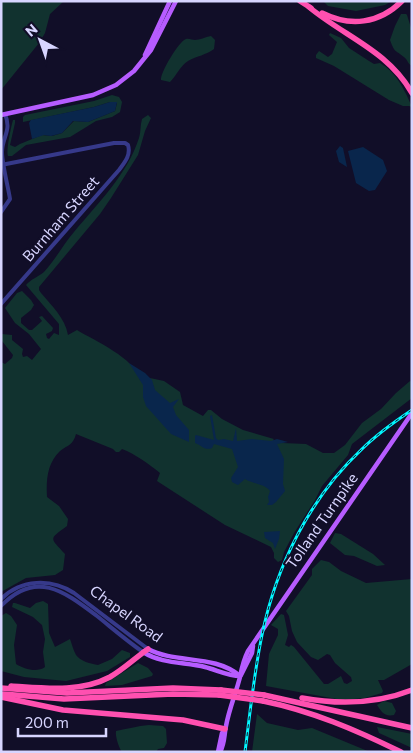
<svg xmlns="http://www.w3.org/2000/svg" width="413" height="753" font-family="Commissioner,sans-serif">
<rect width="100%" height="100%" fill="#110e28"/>
<g fill="#11322f">
<polygon points="1,1 64,1 50,14 45,33 39,43 1,90"/>
<polygon points="323,1 392,1 385,5 356,11 328,6"/>
<path d="M 401,14 L 406,14 L 407,15 L 412,31 L 412,66 C 407,63 408,60 404,57 C 394,49 395,53 390,40 L 395,26 Z"/>
<path d="M 330,33 L 341,38 L 349,48 L 369,61 L 374,64 L 380,63 C 397,73 405,91 412,107 L 409,106 L 403,106 L 389,100 L 334,66 L 316,58 L 316,55 L 319,51 L 328,57 L 332,54 L 337,42 L 329,35 Z"/>
<path d="M 211,36 L 215,40 L 214,49 C 206,55 197,56 188,61 C 180,66 177,75 170,82 L 161,80 C 160,73 179,41 186,39 C 189,38 192,40 195,40 C 200,40 205,37 211,36 Z"/>
<path d="M 112,95 L 119,97 L 122,102 L 120,112 L 112,117 L 96,121 L 70,137 L 26,145 L 12,156 L 8,156 C 6,150 11,127 13,120 L 15,120 L 15,123 L 10,145 L 15,147 L 20,144 L 42,135 L 52,136 L 62,133 L 74,121 L 88,122 L 115,111 L 117,103 L 110,102 L 94,107 L 23,122 L 23,117 L 25,115 L 94,101 Z"/>
<path d="M 148,115 L 151,118 L 145,131 L 138,155 L 111,198 L 100,214 L 39,287 L 39,290 L 41,293 C 52,306 65,318 68,335 L 77,330 C 95,341 135,358 140,380 L 154,388 L 150,378 L 164,381 L 180,392 L 183,405 L 203,416 L 208,410 L 211,410 L 222,419 L 243,430 L 274,439 L 273,440 L 282,443 L 306,444 L 323,453 L 334,453 L 345,445 L 362,423 L 381,409 L 396,393 L 410,381 L 412,382 L 412,398 L 352,444 L 348,455 L 322,486 L 315,500 L 294,533 L 284,552 L 282,560 L 278,562 L 274,558 L 274,553 L 271,547 L 225,525 L 157,481 L 160,473 C 149,464 135,454 122,449 L 119,452 L 116,452 L 113,449 L 76,434 C 73,445 68,445 60,451 C 47,463 46,481 47,497 L 59,506 L 68,519 L 67,526 C 48,540 50,537 65,554 L 63,570 L 55,575 L 26,578 L 1,592 L 1,362 L 5,364 L 12,358 L 13,355 L 2,341 L 2,334 L 12,335 L 12,340 L 23,349 L 22,354 L 23,357 L 27,356 L 32,360 L 41,349 L 29,334 L 15,323 L 5,308 L 17,293 L 22,291 L 31,300 L 34,305 L 31,310 L 21,318 L 21,323 L 29,330 L 32,330 L 42,321 L 39,317 L 42,316 L 53,328 L 52,331 L 46,334 L 47,338 L 49,339 L 54,333 L 59,335 L 59,324 L 26,285 C 31,279 38,277 44,272 C 55,260 63,245 74,232 C 98,203 127,175 139,138 C 141,132 140,126 142,119 Z"/>
<polygon points="335,533 341,534 373,554 385,565 377,566 354,556 345,555 330,543"/>
<polygon points="321,560 329,562 341,571 366,583 412,579 412,664 384,680 378,680 383,691 382,693 365,698 342,700 266,686 269,654 278,635 278,629 271,625 281,614 284,615 288,635 285,645 289,647 291,645 294,647 324,684 328,684 341,676 344,683 347,684 352,681 351,677 335,663 330,655 327,654 318,660 311,657 297,642 292,631 289,616 286,611 312,575 312,569"/>
<path d="M 43,601 L 48,604 L 49,633 L 55,647 L 70,639 C 72,644 73,650 76,655 C 80,661 91,664 98,665 L 112,659 L 122,650 L 130,653 L 130,657 L 107,671 L 66,681 L 24,677 L 1,671 L 1,616 L 6,613 L 11,616 L 17,625 L 14,645 L 16,664 C 24,669 37,673 45,667 L 43,652 L 45,639 L 42,625 L 33,617 L 12,607 L 13,603 L 15,603 L 30,608 L 36,603 Z"/>
<polygon points="138,663 148,668 153,674 152,676 122,685 105,686 106,683"/>
<path d="M 384,701 L 392,703 L 396,711 L 394,715 C 384,717 381,711 377,705 Z"/>
<polygon points="257,714 267,723 298,730 312,728 370,752 252,752"/>
<path d="M 149,725 L 163,726 L 166,729 L 167,743 L 164,748 L 158,749 L 156,752 L 122,752 C 119,748 115,736 116,731 C 127,729 137,726 149,725 Z"/>
<polygon points="377,727 412,734 412,748 379,733"/>
</g>
<g fill="#09264c">
<polygon points="110,102 117,102 115,111 88,122 73,121 62,133 51,136 44,135 32,139 29,123 31,120 94,107"/>
<polygon points="340,146 343,148 347,167 339,162 336,151"/>
<polygon points="363,147 383,160 387,171 375,190 369,191 356,183 348,151"/>
<polygon points="129,363 145,373 152,380 155,390 170,403 179,399 173,407 176,415 189,430 189,442 171,434 146,406 143,397 143,385"/>
<path d="M 212,415 L 216,438 L 218,440 L 224,439 L 233,441 L 236,428 L 237,441 L 252,439 L 271,441 L 277,439 L 288,442 L 277,444 L 284,459 L 283,484 L 285,491 L 276,502 L 272,505 L 267,505 L 269,502 L 268,497 L 270,491 C 265,484 253,484 245,479 L 238,485 L 232,482 L 231,478 L 238,467 L 232,449 L 214,444 L 212,448 C 205,451 201,445 195,443 L 195,436 L 196,435 L 214,440 L 210,416 Z"/>
<polygon points="280,531 279,539 275,549 273,543 265,538 264,532"/>
</g>
<g fill="none" stroke-linecap="round" stroke-linejoin="round">
<g stroke="#36398a" stroke-width="4">
<path d="M 1,165 L 114,143 L 125,143 L 128,145 C 131,155 125,162 119,170 L 1,304"/>
<path d="M 1,212 L 10,199 C 8,186 2,164 2,152 C 2,137 12,131 5,114"/>
<path d="M 1,599 C 21,579 51,578 74,593 L 148,649"/>
<path d="M 1,606 C 36,569 65,592 97,616 C 112,628 127,641 143,652"/>
</g>
<g stroke="#b65cff" stroke-width="4.5">
<polyline points="145,55 170,1"/>
<polyline points="1,115 93,95 116,85 134,71 151,50 176,1"/>
<path d="M 148,649 C 176,664 214,654 240,676"/>
<path d="M 143,652 C 162,664 184,662 205,667 C 217,670 228,676 240,676"/>
<polyline points="241,675 252,653 253,646"/>
<polyline points="218,752 222,733 225,729"/>
<path d="M 220,752 C 225,743 224,735 226,726 C 229,709 236,693 240,677 C 242,667 243,661 248,651 L 412,413"/>
</g>
<g stroke="#ff50b0" stroke-width="5.5">
<polyline points="300,1 311,8"/>
<path d="M 309,7 C 345,37 387,50 412,93"/>
<path d="M 322,13 C 350,27 379,24 402,1"/>
<path d="M 11,686 C 43,688 80,693 110,677 C 124,669 135,658 148,649"/>
<polyline points="1,688 67,693 173,688 221,690"/>
<polyline points="3,694 64,699 173,694 219,695"/>
<polyline points="264,695 412,728"/>
<polyline points="1,697 63,710 183,720 225,729"/>
<path d="M 302,698 C 340,705 376,704 412,690"/>
<path d="M 263,701 C 312,711 356,730 401,752"/>
</g>
<g stroke="#01f8ff" stroke-width="3">
<path id="rail" d="M 245,752 C 250,713 254,673 262,635 C 276,566 310,498 361,450 C 376,435 394,422 412,410"/>
</g>
<use href="#rail" stroke="#110e28" stroke-width="1" stroke-dasharray="4" stroke-linecap="butt"/>
<g stroke="#ff50b0" stroke-width="5.5">
<polyline points="221,690 264,695"/>
<polyline points="219,695 263,701"/>
</g>
</g>
<g text-anchor="middle" stroke-width="4.5" stroke-linejoin="round" paint-order="stroke">
<g font-size="15" fill="#d7d5ff" stroke="#110e28">
<text transform="translate(61 219) rotate(-49)" y="5">Burnham Street</text>
<text transform="translate(322 521) rotate(-55)" y="5">Tolland Turnpike</text>
<text transform="translate(126 614) rotate(36)" y="5">Chapel Road</text>
</g>
</g>
<rect width="413" height="753" fill="none" stroke="#d7d5ff" stroke-width="5"/>
<g transform="translate(40 40) rotate(319)" stroke="#110e28" stroke-width="4" paint-order="stroke">
<path d="M0-4L9 19L0 12L-9 19Z" fill="#d7d5ff"/>
<text y="-8" font-size="14" font-weight="bold" text-anchor="middle" fill="#d7d5ff">N</text>
</g>
<path d="M18 728v8h88v-8" fill="none" stroke="#d7d5ff" stroke-width="2.5"/>
<text x="25" y="728" font-size="15" fill="#d7d5ff" stroke="#110e28" stroke-width="4" paint-order="stroke">200 m</text>
</svg>
